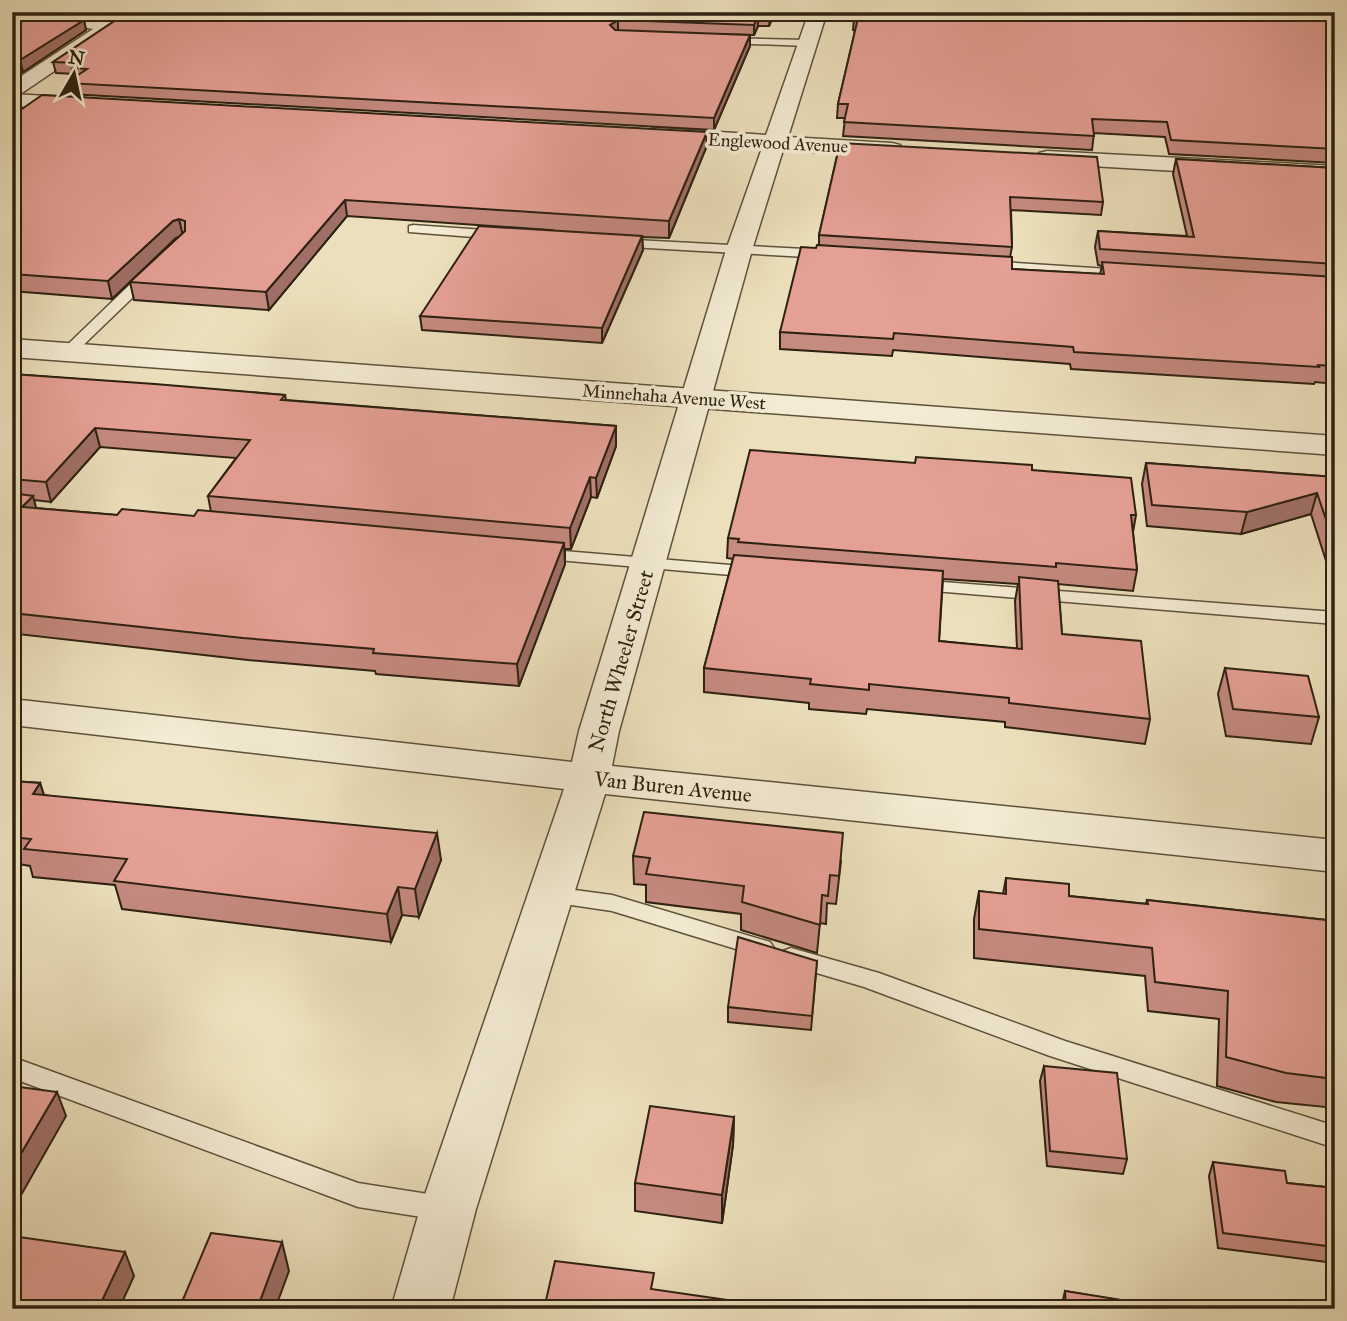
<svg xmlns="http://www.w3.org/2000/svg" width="1347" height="1321" font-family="'IM FELL Great Primer',serif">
<rect width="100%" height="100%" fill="#ece0bc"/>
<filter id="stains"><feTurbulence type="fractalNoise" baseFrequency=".00286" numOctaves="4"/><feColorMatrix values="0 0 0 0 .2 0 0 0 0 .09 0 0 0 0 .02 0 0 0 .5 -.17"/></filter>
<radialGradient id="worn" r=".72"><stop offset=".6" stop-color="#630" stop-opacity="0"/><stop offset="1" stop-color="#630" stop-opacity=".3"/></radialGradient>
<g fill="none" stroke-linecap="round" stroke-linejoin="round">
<g stroke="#5d513c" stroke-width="3">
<g id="service">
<polygon points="722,38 808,40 813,43 808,46 725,43 722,42"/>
<polygon points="413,225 499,231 505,235 499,239 409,232 409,226"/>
<polygon points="616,239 824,250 830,254 824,258 612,246 612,240"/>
<polygon points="987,261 1124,270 1131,274 1124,278 982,268 981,265"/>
<polygon points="150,269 157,273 155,276 72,356 62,356 60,353 62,350 145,270"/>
<polygon points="540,549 754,567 763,572 754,577 534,558 531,554"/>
<polygon points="916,580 1335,612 1335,624 910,589 907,585"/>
<polygon points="552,887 612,895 770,942 774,948 770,954 762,957 612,911 544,901 541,895 544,889"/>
<polygon points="791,948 879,973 1065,1041 1335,1126 1335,1148 1050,1056 864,987 783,963 779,957 783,951"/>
<polygon points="12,1057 358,1183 447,1197 457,1200 461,1209 457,1218 447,1221 358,1207 12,1078"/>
</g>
</g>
<g stroke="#5d513c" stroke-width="3">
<g id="minor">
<path d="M 38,12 C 55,12 112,13 122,25 C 110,39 58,20 41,16 Z"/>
<polygon points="809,12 827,12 788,137 892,143 900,145 903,150 900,155 892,157 783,150 752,250 619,731 612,766 1335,840 1335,872 605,794 476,1209 450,1309 391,1309 420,1209 564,789 12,725 12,699 572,762 579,731 726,250 762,148 655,142 647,140 644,135 647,130 655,128 766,135"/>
<polygon points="12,94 85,98 92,100 95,104 92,108 85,110 12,106"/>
<polygon points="1047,151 1335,166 1335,180 1039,163 1036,158 1039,153"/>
</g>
</g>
<g stroke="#5d513c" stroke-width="3">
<g id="tertiary">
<polygon points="119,12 141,12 19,95 12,97 12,82"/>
<polygon points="12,339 1335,436 1335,455 12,357"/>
</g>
</g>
<use href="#service" fill="#f3ebd3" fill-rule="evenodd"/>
<use href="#minor" fill="#f3ebd3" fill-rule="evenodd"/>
<use href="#tertiary" fill="#f3ebd3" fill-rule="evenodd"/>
</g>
<g fill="#c58a80" stroke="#2d2112" stroke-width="2" fill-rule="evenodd">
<polygon points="12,12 84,20 86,30 23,72 12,71"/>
<polygon points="70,12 114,12 109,16"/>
<polygon points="128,12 775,12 769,26 758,26 754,35 709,34 750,35 750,46 714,130 69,94 66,83 75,77 75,74 56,73 53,62"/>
<polygon points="1335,12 1335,163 1169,154 1165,137 1094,133 1092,150 843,136 845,118 837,118 838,104 855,31 853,30 854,18"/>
<polygon points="12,116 706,148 669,238 642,237 643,250 602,343 422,330 420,316 551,230 347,216 269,310 134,300 130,282 176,238 112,299 12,291"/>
<polygon points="840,143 1103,202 1101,215 1011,210 1012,247 1010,257 1012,269 1100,274 1102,266 1098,265 1095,247 1098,231 1187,236 1173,174 1176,159 1335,168 1335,384 1315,382 1314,384 1071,369 1070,364 893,350 892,356 780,349 780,332 816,248 819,245 819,235"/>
<path d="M 12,374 L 285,395 L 286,400 L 616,426 L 616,446 L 597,498 L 591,497 L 571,549 L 565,549 L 565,564 L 519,686 L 376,674 L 375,671 L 248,660 L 18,634 L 12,641 ZM 100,447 L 236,458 L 208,496 L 211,512 L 194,516 L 117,515 L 36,508 L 34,500 L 51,502 Z"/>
<path d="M 915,463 L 1032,470 L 1136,515 L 1133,532 L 1137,570 L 1133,591 L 1058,584 L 1062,634 L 1150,719 L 1145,744 L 1005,727 L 1005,722 L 867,709 L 866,714 L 809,709 L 809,703 L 704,692 L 704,668 L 733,559 L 727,558 L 728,538 ZM 943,579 L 1018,584 L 1015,601 L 1017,649 L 939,641 Z"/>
<polygon points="1146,463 1335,477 1335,589 1311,514 1241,534 1147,526 1142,484"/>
<polygon points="1225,668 1319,717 1311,744 1226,736 1218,694"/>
<polygon points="12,781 40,783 44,795 441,860 419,917 402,915 391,942 122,909 115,885 33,877 30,866 12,863"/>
<polygon points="633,856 841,861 836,904 827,903 826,924 820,923 817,953 741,930 741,914 646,902 646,885 634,884"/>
<polygon points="1006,878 1069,896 1146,904 1147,900 1335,921 1335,1108 1276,1102 1217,1086 1219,1019 1148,1011 1145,976 974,958 974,919 979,891 1003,894"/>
<polygon points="817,961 811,1030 728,1022 728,1007"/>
<polygon points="1044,1066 1127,1159 1123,1174 1047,1166 1040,1081"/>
<polygon points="734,1117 733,1145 722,1223 635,1211 635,1183"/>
<polygon points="1213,1162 1287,1183 1335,1188 1335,1263 1218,1248 1209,1176"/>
<polygon points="1065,1291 1172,1309 1061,1309"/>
</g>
<g fill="#a07068" stroke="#2d2112" stroke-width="2">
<polygon points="771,12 775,12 769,26 770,16"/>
<polygon points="758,15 758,26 754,35 754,25"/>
<polygon points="84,20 86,30 23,72 20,60"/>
<polygon points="618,20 618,30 610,36 610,25"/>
<polygon points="750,35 750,46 714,130 714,118"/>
<polygon points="707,132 706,148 669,238 669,221"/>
<polygon points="345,200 347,216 269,310 266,292"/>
<polygon points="179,219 183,236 176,238 112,299 108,281 173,221"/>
<polygon points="642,236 643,250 602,343 602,328"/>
<polygon points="616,426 616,446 597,498 596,478"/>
<polygon points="95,428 100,447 51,502 46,482"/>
<polygon points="590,477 591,497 571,549 570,528"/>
<polygon points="1317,493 1311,514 1241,534 1247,512"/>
<polygon points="33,496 38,516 22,507"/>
<polygon points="564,543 565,564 519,686 517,664"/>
<polygon points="12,617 18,634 12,641"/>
<polygon points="40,783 49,811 33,794"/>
<polygon points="437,833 441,860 419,917 415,889"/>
<polygon points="398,887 402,915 391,942 387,914"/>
<polygon points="57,1092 66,1116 12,1211 12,1169"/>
<polygon points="734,1117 733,1145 722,1223 722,1195"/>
<polygon points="282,1242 289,1271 275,1309 257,1309"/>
<polygon points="125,1252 134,1276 119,1309 98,1309"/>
</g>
<g fill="#e5a095" stroke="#2d2112" stroke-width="2">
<polygon points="12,12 54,12 84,20 20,60 12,60"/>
<polygon points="128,12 771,12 770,16 758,15 754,25 618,20 610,25 615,30 750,35 714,118 66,83 87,69 73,68 80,63 53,62"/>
<polygon points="855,12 1335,12 1335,149 1171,140 1167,122 1092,119 1094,136 844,122 848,104 838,104 858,18 854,18"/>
<polygon points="42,95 707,132 669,221 345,200 266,292 130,282 185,231 185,221 179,219 173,221 108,281 12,274 12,116"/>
<polygon points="840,143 1097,157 1103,202 1010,197 1012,247 819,235"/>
<polygon points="1176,159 1335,168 1335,264 1100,249 1098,231 1194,237"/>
<polygon points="479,226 642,236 602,328 420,316"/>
<polygon points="817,245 1012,257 1012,269 1104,274 1102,262 1335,277 1335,366 1318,365 1319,367 1074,352 1073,347 894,333 893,339 780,332 801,247 816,248"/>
<polygon points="12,374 155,384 285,395 281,400 616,426 596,478 590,477 570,528 208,496 250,440 95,428 46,482 12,479"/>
<polygon points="750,450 915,463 916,457 1032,465 1032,470 1131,478 1136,515 1131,515 1137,570 1056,563 1056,567 738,542 739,539 728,538"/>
<polygon points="1146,463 1335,477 1335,546 1317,493 1247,512 1152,505"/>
<polygon points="12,493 33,496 22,507 117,515 122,509 194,516 198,510 564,543 517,664 373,653 374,649 243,638 12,613"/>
<polygon points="734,555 943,571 939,641 1022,649 1019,577 1058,581 1062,634 1141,641 1150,719 1009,703 1009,698 869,684 869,690 810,684 811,679 704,668"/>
<polygon points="1225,668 1308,676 1319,717 1233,709"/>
<polygon points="12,781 40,783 33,794 437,833 415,889 398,887 387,914 114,881 127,859 24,849 31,839 12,837"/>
<polygon points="644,812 843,833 839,876 830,875 828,896 822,895 820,925 742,902 744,886 646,874 650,858 633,856"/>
<polygon points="1006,878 1069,884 1069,896 1148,904 1147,900 1335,921 1335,1079 1286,1073 1226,1057 1228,991 1155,982 1152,948 979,929 979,891 1006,894"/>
<polygon points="738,937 817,961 812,1016 728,1007"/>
<polygon points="1044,1066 1117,1073 1127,1159 1050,1151"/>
<polygon points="12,1086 57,1092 12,1169"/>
<polygon points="650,1106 734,1117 722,1195 635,1183"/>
<polygon points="1213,1162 1285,1171 1287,1183 1335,1188 1335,1247 1223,1233"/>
<polygon points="211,1233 282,1242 257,1309 179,1309"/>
<polygon points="12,1236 125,1252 98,1309 12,1309"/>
<polygon points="555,1261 654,1273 651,1289 789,1309 544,1309"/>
<polygon points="1065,1291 1172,1308 1172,1309 1066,1309"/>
</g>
<g text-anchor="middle" stroke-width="7" stroke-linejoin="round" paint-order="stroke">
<g font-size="18" fill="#2d2112" stroke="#f3ebd3">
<text transform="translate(778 143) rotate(3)" y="6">Englewood Avenue</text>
<text transform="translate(674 397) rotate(4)" y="6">Minnehaha Avenue West</text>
</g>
<g font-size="21" fill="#2d2112" stroke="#f3ebd3">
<text transform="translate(621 661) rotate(-74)" y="7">North Wheeler Street</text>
<text transform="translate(673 787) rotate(6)" y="7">Van Buren Avenue</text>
</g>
</g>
<rect width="1347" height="1321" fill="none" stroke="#ece0bc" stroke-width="42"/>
<rect x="14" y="14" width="1319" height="1293" fill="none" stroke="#2d2112" stroke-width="3.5"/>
<rect x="21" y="21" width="1305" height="1279" fill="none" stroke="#2d2112" stroke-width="2"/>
<g transform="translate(74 74) rotate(9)" stroke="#f3ebd3" stroke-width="5" paint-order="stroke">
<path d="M0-5L12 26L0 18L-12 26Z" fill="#2d2112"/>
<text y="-10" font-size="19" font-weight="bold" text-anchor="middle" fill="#2d2112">N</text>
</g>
<rect width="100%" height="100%" filter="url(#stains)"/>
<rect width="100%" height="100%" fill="url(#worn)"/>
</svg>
